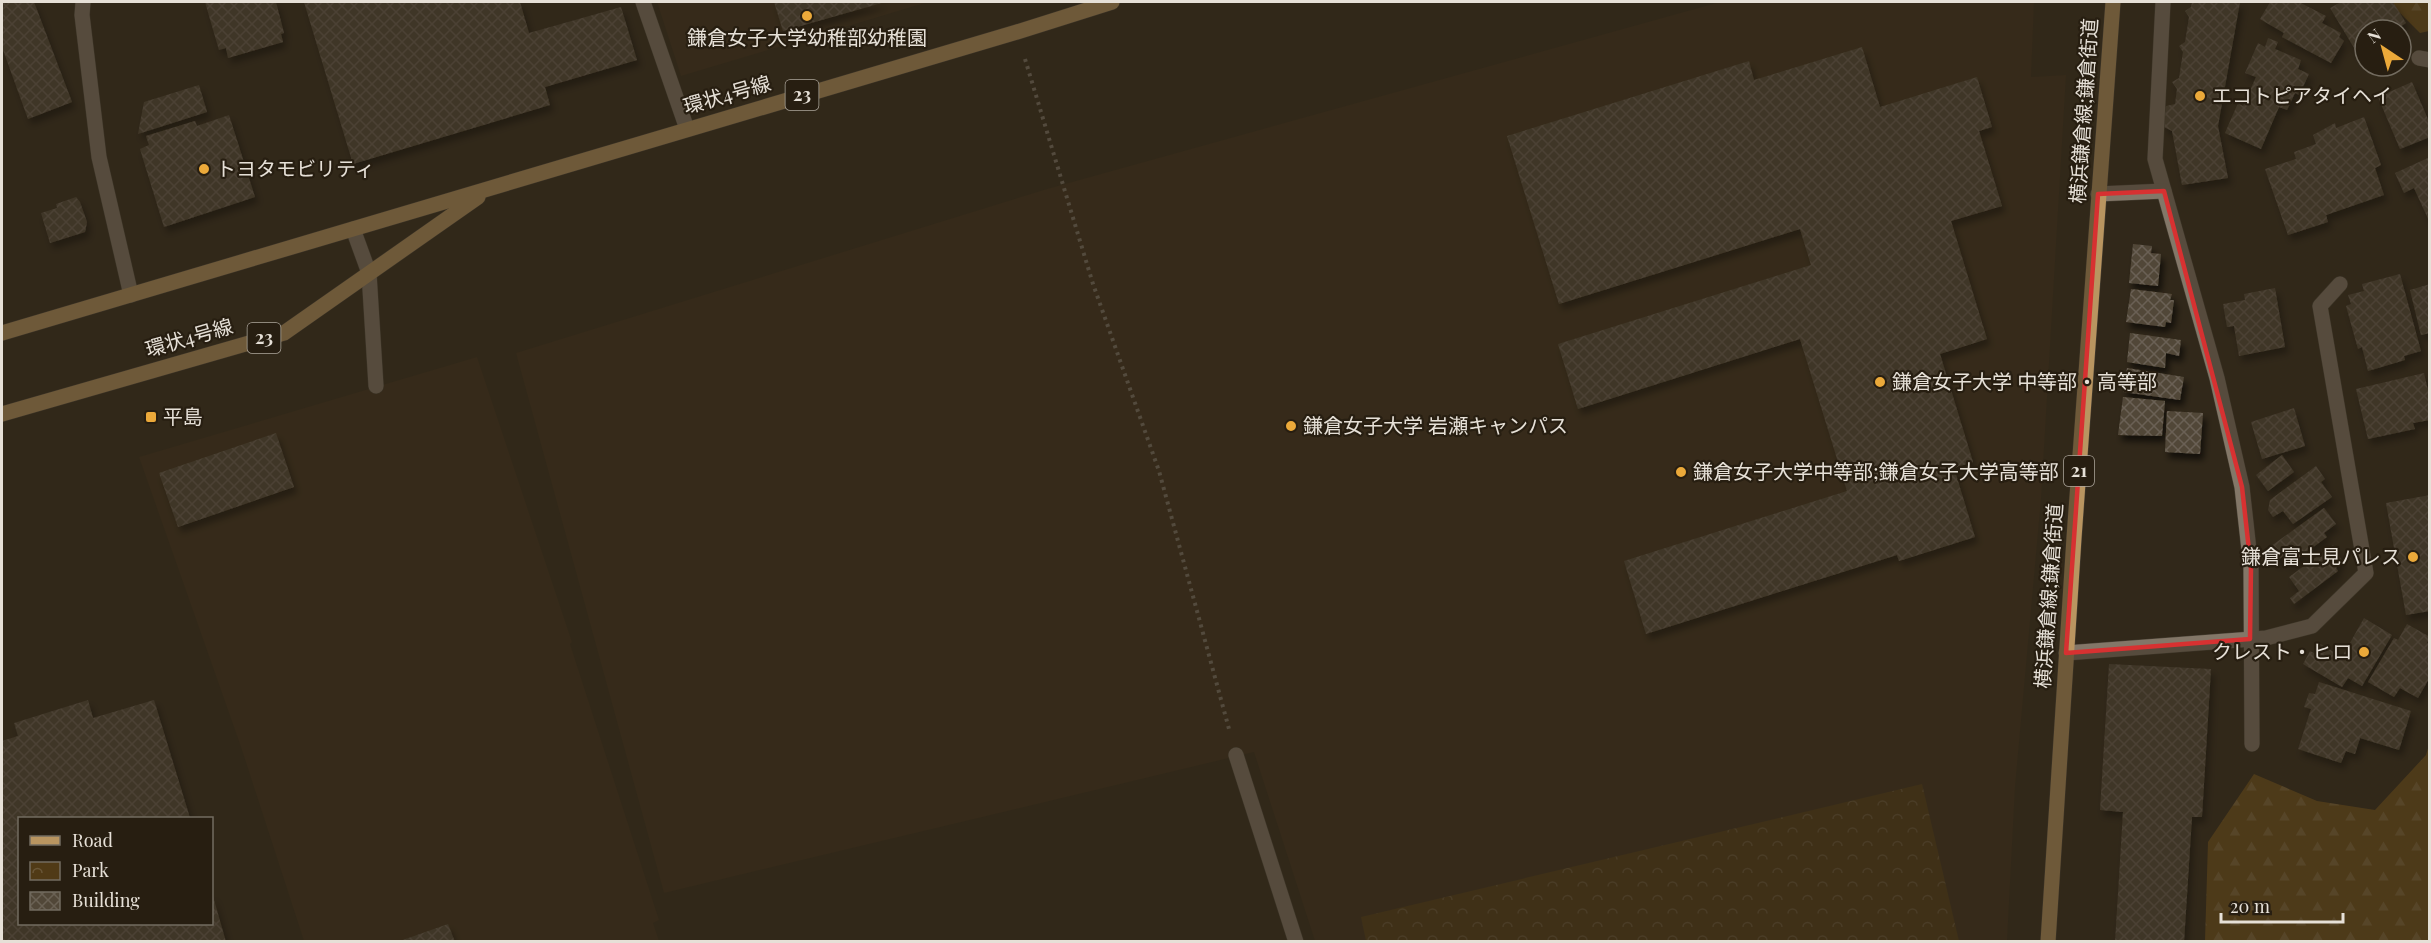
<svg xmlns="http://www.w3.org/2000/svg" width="2431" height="943" font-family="'Playfair Display','Noto Sans JP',serif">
<defs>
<pattern id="forest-firs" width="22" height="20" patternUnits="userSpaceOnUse" patternTransform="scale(1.5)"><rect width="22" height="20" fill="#705019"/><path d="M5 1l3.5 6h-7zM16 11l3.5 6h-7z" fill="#84693a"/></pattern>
<pattern id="park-crowns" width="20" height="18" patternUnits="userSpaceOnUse" patternTransform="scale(1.5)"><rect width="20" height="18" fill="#503a16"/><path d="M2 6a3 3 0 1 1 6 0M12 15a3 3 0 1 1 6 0" fill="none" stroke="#695637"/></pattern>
<pattern id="building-cross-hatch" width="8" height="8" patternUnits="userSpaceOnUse" patternTransform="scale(1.5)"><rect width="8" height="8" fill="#514738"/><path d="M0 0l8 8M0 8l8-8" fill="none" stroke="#6a6154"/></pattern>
<filter id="shadow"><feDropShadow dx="3.5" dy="6" stdDeviation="3" flood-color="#0009"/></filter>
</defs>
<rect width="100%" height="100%" fill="#31281a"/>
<g fill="#3c2e1b">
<polygon points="657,2 928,2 681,76"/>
<polygon points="1720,2 2034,2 2031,77 2066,75 2041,499 2015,787 2007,941 1315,941 1254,752 664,893 516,353 1047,189"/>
<polygon points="477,357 572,642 570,644 659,920 653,923 659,941 304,941 241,747 139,457"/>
</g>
<g fill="url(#forest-firs)">
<polygon points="2389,2 2429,2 2429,31 2420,33"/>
<polygon points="2429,745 2429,941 2205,941 2208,842 2254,774 2317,801 2375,810 2426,755"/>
</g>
<polygon fill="url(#park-crowns)" points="1922,784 1959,941 1366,941 1361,917"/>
<g fill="url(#building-cross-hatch)" filter="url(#shadow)">
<polygon points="2,2 34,2 72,102 28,119 2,47"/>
<polygon points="205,2 276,2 284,33 281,34 283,42 228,58 226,48 219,50"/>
<polygon points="304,2 520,2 529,33 621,7 637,60 545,87 550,105 353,164"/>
<polygon points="774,2 885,2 783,31"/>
<polygon points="2192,2 2240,2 2218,126 2228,178 2182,185 2172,131 2164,127 2161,112 2166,106 2175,104 2177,89 2172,82 2179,78 2183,52 2179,46 2185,42 2189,17 2185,11 2191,7"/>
<polygon points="2270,2 2299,2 2326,16 2322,23 2341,33 2339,37 2344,41 2331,63 2282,37 2284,33 2260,19"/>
<polygon points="2341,2 2393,2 2406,23 2395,30 2365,30 2365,59 2362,61 2330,8"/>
<polygon points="2268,38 2278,42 2275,49 2301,60 2298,69 2309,74 2299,95 2295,93 2287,110 2279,107 2261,149 2225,133 2238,103 2243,106 2256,77 2245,73 2258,43 2265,47"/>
<polygon points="1862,47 1880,107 1977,77 1992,127 1979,131 2002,206 1951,221 1987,339 1940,354 1973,462 1954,468 1975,537 1899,561 1897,555 1646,634 1624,561 1847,491 1800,339 1578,409 1558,344 1811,265 1800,229 1559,304 1507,136 1749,61 1754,80"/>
<polygon points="2412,82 2430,124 2430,137 2400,149 2378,97"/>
<polygon points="199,85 207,112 138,134 144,102"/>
<polygon points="229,115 255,197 164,227 140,149 149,145 146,136 195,121 197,126"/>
<polygon points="2364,117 2381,165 2375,168 2384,195 2326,215 2328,222 2288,235 2265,169 2296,159 2294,152 2316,144 2313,135 2335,123 2336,128"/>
<polygon points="2430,157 2430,223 2414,188 2404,193 2395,173"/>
<polygon points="76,197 80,202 87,222 85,232 50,243 41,213 57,208 56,204"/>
<polygon points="2133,244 2152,246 2151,253 2161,254 2158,286 2129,283"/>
<polygon points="2400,274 2421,351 2404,356 2405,360 2368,371 2362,347 2358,349 2346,306 2351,304 2348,295 2364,291 2362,284"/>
<polygon points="2430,284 2430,333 2421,335 2410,290"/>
<polygon points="2275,288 2285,347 2239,356 2234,326 2227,327 2223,304 2245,300 2244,294"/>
<polygon points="2131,289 2172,294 2170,300 2174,300 2171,323 2166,322 2165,327 2126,322"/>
<polygon points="2130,333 2181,340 2179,356 2166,353 2165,368 2127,362"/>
<polygon points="2127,368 2184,377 2180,400 2123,392"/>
<polygon points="2424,373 2430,399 2430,420 2413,423 2415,429 2368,439 2356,389"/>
<polygon points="2123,397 2165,401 2162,436 2118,435"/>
<polygon points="2294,408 2305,446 2262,459 2251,422"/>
<polygon points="2167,411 2203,413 2200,454 2165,452"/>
<polygon points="276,433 294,487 178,527 159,473"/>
<polygon points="2282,455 2294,472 2268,491 2256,475"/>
<polygon points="2316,466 2325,479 2321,482 2332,497 2293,524 2283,511 2273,517 2268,510 2270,500"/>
<polygon points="2430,495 2430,611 2406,615 2386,503"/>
<polygon points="2324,508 2336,524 2324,533 2327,537 2290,564 2284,556 2276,561 2267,549"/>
<polygon points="2333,545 2342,561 2336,568 2338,571 2294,604 2290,598 2299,591 2289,577"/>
<polygon points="2364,618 2392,635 2362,686 2348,678 2342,687 2303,664 2310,651 2314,653 2319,643 2342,657"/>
<polygon points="2407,624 2430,637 2427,643 2430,644 2430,677 2418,698 2400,688 2394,697 2368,682 2394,638 2398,640"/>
<polygon points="2109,664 2211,669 2202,817 2192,817 2184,942 2115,942 2123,812 2100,810"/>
<polygon points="2319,682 2411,711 2399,750 2360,738 2355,754 2346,751 2341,763 2298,749 2311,709 2304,707 2309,693 2315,694"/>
<polygon points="88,700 93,718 154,700 190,818 20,818 20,924 212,924 212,893 226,942 2,942 2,741 18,736 14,723"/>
<polygon points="448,924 455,942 400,942 400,941"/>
</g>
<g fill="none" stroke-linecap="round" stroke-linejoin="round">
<g stroke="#4a4337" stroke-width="16">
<g id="lane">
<polyline points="83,2 82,15 99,157 131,295"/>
<polyline points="2419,58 2430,60"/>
<polyline points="353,229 369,273 376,386"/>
</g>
</g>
<g stroke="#4a4337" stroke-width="16">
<g id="street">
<polyline points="643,2 687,129"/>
<polyline points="2163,2 2155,159 2217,378 2242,487 2251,568 2252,744"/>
<polyline points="2098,194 2164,191"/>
<polyline points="2066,653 2266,638 2312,626 2366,573 2320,306 2340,284"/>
<polyline points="1236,755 1296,942"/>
</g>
</g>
<g stroke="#4a4337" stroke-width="16">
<g id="primary">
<polyline points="2,333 1017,32 1112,2"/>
<polyline points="2,414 284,333 478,197"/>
<polyline points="2048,942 2074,538 2113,2"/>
</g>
</g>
<polyline stroke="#7c7468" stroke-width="4" stroke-dasharray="3 4.5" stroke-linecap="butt" points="1025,59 1093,284 1159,471 1229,729"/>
<use href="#lane" stroke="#837768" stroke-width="15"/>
<use href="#street" stroke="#837768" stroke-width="15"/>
<use href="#primary" stroke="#b99560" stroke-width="15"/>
</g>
<path d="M0 0H2431V943H0ZM 2164,191 L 2242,487 L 2251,568 L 2250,639 L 2066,653 L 2098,194 Z" fill="#31281a" fill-opacity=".55" fill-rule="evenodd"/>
<path fill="none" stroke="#d73131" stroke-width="4.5" stroke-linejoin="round" d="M 2164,191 L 2242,487 L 2251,568 L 2250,639 L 2066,653 L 2098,194 Z"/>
<g fill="#eba93a" stroke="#271e11" stroke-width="2">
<circle cx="807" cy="16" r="6"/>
<circle cx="2200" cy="96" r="6"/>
<circle cx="204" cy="169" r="6"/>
<circle cx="1880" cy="382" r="6"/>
<rect x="145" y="411" width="12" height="12" rx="3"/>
<circle cx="1291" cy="426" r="6"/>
<circle cx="1681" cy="472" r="6"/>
<circle cx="2413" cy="557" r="6"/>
<circle cx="2364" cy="652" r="6"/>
</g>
<g text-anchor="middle" stroke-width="4.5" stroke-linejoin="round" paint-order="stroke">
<g fill="#271e11" stroke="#ada69c" stroke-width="1.5">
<rect x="785.5" y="80" width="33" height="30" rx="4.5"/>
<rect x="247.5" y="323" width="33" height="30" rx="4.5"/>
<rect x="2064" y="456" width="30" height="30" rx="4.5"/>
</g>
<g font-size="18" font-weight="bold" fill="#e6e0d7">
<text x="802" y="101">23</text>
<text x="264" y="344">23</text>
<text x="2079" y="477">21</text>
</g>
<g font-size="20" fill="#e6e0d7" stroke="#271e11" text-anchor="start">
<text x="807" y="45" text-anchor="middle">鎌倉女子大学幼稚部幼稚園</text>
<text x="2212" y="103">エコトピアタイヘイ</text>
<text x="216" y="176">トヨタモビリティ</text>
<text x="1892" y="389">鎌倉女子大学 中等部・高等部</text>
<text x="163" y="424">平島</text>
<text x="1303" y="433">鎌倉女子大学 岩瀬キャンパス</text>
<text x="1693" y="479">鎌倉女子大学中等部;鎌倉女子大学高等部</text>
<text x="2401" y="564" text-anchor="end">鎌倉富士見パレス</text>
<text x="2352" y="659" text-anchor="end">クレスト・ヒロ</text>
</g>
<g font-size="20" fill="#e6e0d7" stroke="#271e11">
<text transform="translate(727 95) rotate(-16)" y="7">環状4号線</text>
<text transform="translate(2084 111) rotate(-86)" y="7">横浜鎌倉線;鎌倉街道</text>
<text transform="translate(189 338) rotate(-16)" y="7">環状4号線</text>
<text transform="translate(2049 596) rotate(-86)" y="7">横浜鎌倉線;鎌倉街道</text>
</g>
</g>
<rect width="2431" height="943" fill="none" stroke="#e6e0d7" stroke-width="6"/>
<rect x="18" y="817" width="195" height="108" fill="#271e11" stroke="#736c60" stroke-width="1.5"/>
<rect x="30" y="836" width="30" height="9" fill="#b99560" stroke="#736c60" stroke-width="1.5"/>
<text x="72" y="847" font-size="18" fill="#e6e0d7">Road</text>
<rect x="30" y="862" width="30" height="18" fill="url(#park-crowns)" stroke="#736c60" stroke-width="1.5"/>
<text x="72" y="877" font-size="18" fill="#e6e0d7">Park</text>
<rect x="30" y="892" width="30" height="18" fill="url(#building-cross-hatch)" stroke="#736c60" stroke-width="1.5"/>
<text x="72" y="907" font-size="18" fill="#e6e0d7">Building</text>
<g transform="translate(2383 48) rotate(324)"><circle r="28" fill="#271e11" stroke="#736c60" stroke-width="1.5"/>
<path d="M0-4.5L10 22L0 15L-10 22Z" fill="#eba93a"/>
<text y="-9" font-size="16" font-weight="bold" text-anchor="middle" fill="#e6e0d7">N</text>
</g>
<path d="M2221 913v9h122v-9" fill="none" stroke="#e6e0d7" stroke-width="3"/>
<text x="2230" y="913" font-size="18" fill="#e6e0d7" stroke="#271e11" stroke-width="4.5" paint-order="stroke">20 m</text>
</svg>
